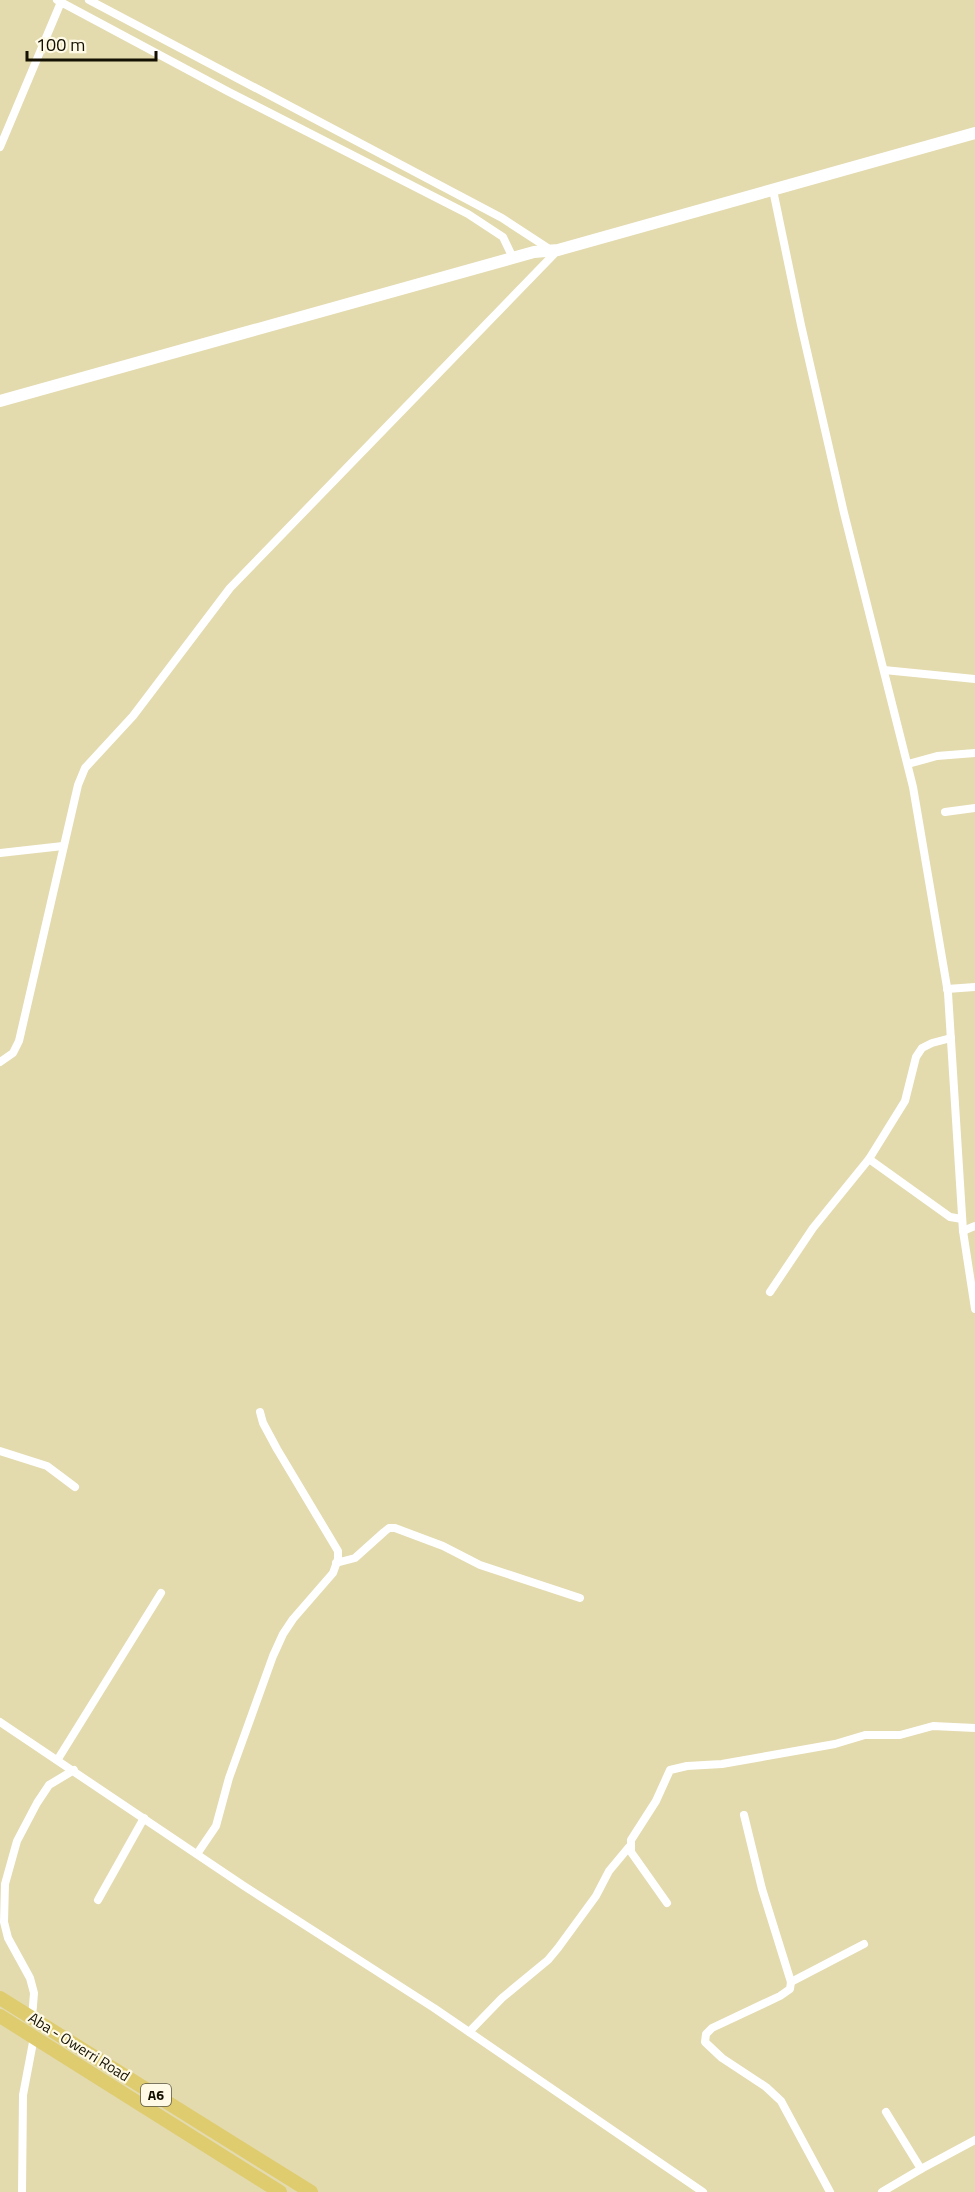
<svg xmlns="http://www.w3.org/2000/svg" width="975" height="2192" font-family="'Titillium Web',sans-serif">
<rect width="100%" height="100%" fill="#e3daae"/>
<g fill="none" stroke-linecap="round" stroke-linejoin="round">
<g stroke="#fff" stroke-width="8">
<polyline points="57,0 229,92 468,214 503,237 513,258"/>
<polyline points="89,0 502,218 551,250"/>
<polyline points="0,147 61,2"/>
<polyline points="773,190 801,325 844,513 913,787 948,993 963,1231 975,1309"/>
<polyline points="884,670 975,679"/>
<polyline points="908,764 937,756 975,753"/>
<polyline points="945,812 975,808"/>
<polyline points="0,853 63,846"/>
<polyline points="947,989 975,987"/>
<polyline points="0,1062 13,1053 19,1041 78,785 85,768 133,716 230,588 558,250"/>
<polyline points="869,1159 950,1217 962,1219"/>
<polyline points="963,1231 975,1226"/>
<polyline points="770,1292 813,1228 869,1159 905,1101 916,1057 922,1048 932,1043 951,1038"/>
<polyline points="0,1451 47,1466 75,1487"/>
<polyline points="336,1563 355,1558 384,1532 389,1528 395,1528 443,1546 480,1565 580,1598"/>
<polyline points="0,1722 244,1886 434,2008 703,2192"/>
<polyline points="58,1759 161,1593"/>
<polyline points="744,1815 762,1889 791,1982 790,1989 780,1996 712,2028 706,2034 705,2042 722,2058 766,2087 781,2101 830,2192"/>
<polyline points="197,1854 216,1826 229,1778 273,1656 283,1634 293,1619 333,1573 338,1559 338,1551 277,1449 263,1423 260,1412"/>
<polyline points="98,1900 144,1818"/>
<polyline points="667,1903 631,1852 631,1840 656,1801 670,1770 687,1766 722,1764 835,1744 865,1735 900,1735 933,1726 975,1728"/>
<polyline points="791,1982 864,1944"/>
<polyline points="32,2018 34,1993 30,1978 8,1938 4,1922 5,1884 17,1841 37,1803 49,1785 74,1770"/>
<polyline points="469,2032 502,1998 548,1960 558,1948 596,1896 609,1871 629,1847"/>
<polyline points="886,2112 921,2169"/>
<polyline points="22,2192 23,2095 34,2037"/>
<polyline points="882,2192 921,2169 975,2140"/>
</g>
<polyline stroke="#fff" stroke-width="12" points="0,401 534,252 558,250 975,133"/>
<g stroke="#dfcc6e" stroke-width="14">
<polyline points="0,1998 311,2192"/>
<polyline points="0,2016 280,2192"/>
</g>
</g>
<g text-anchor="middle" stroke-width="4.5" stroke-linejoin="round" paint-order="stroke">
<rect fill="#fffae5" stroke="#5a5747" stroke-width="1.5" x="141" y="2084" width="30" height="22" rx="4.5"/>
<g font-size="14" font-weight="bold" fill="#141103">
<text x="156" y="2100">A6</text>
</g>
<g font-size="15" fill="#141103" stroke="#fffae5">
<text transform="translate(79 2047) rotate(32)" y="5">Aba - Owerri Road</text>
</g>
</g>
<path d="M27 51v9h129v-9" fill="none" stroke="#141103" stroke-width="3"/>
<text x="36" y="51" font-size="18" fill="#141103" stroke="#fffae5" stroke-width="4.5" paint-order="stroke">100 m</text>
</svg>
